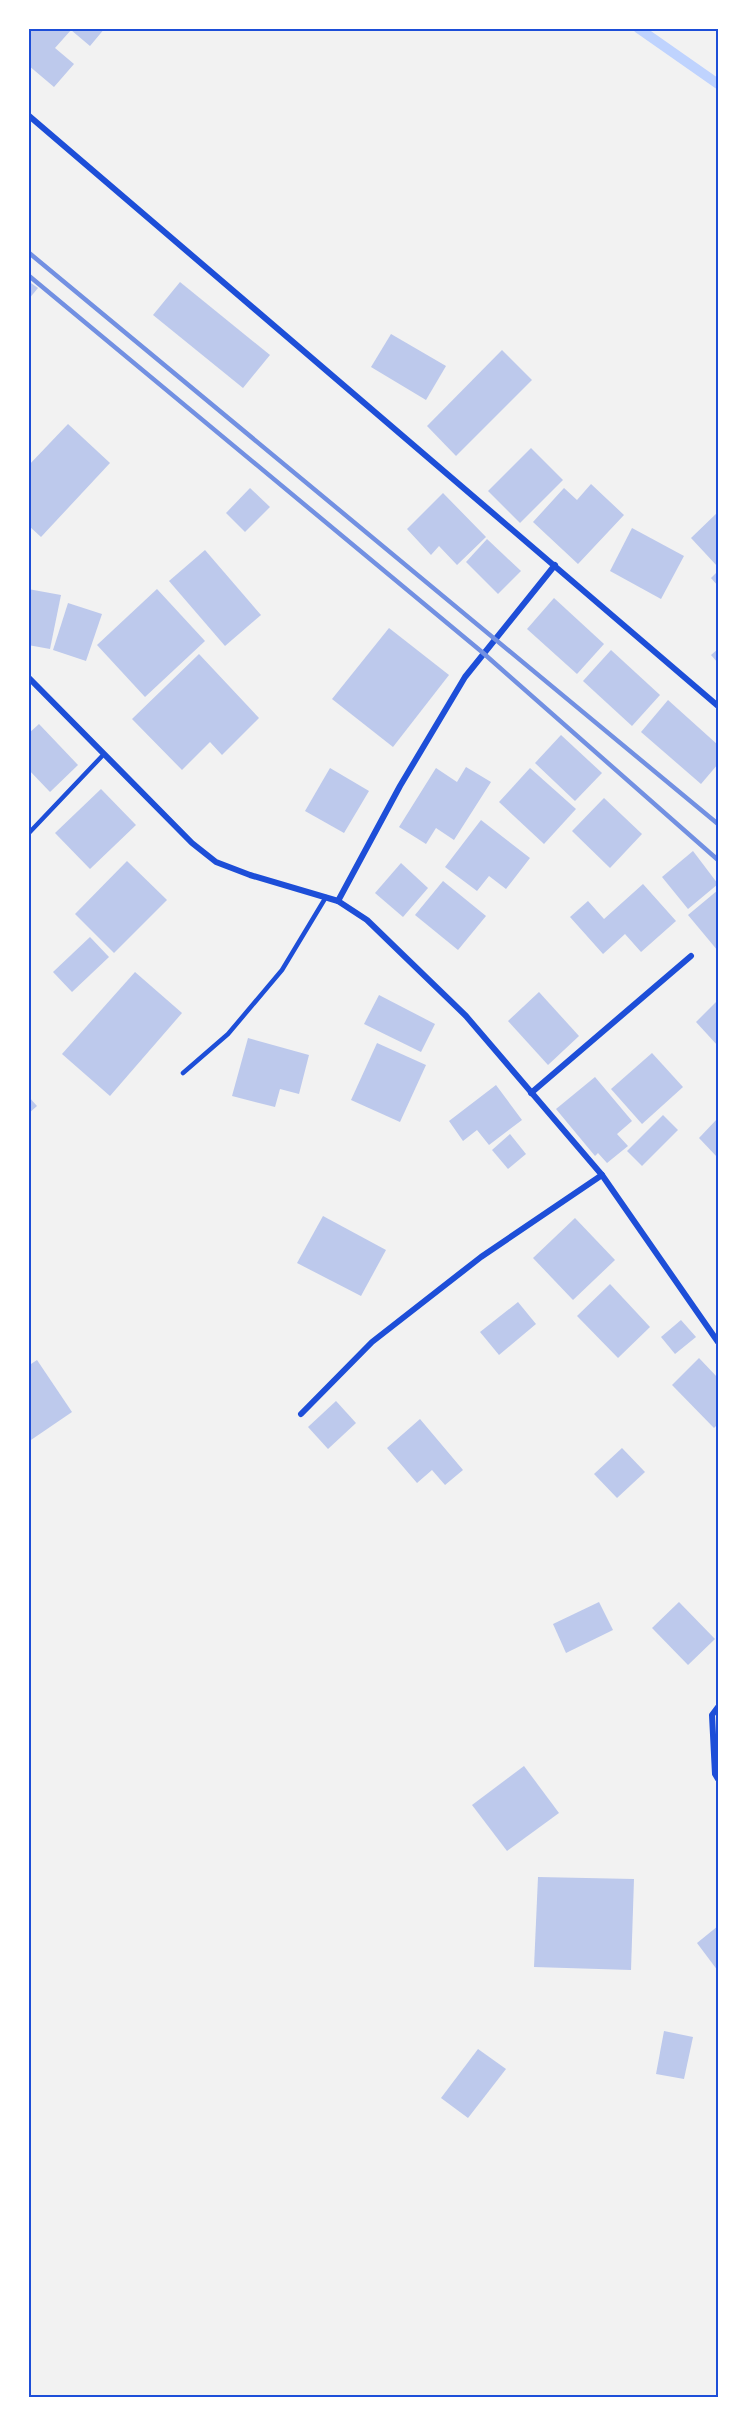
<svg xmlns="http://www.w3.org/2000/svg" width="747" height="2426" font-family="Figtree,sans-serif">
<rect width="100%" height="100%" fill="#f2f2f2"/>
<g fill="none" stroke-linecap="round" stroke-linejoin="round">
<polyline stroke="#bfd3fe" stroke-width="10" points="638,28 718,84"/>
</g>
<g fill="#bdc9ec">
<polygon points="29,28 105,28 90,46 71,30 55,48 74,64 54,87 28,65"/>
<polygon points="28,281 38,288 28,300"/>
<polygon points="180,282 270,355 243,388 153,315"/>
<polygon points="391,334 446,366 426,400 371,367"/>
<polygon points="502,350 532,380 456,456 427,426"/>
<polygon points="68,424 110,463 41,537 28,525 28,466"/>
<polygon points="531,448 563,480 520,523 488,491"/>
<polygon points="591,484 624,515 578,564 533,522 564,488 577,500"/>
<polygon points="250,488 270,507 245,532 226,513"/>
<polygon points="443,493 486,537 457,565 439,546 431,555 407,529"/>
<polygon points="718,512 718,567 691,538"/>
<polygon points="632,528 684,556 661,599 610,571"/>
<polygon points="487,539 521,571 498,594 466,562"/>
<polygon points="205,550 261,615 225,646 169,581"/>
<polygon points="718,571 718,586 711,578"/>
<polygon points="28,589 61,595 50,649 28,645"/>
<polygon points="157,589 205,641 145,697 97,645"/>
<polygon points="554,598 604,644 577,674 527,629"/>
<polygon points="68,603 102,614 86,661 53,650"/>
<polygon points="389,628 449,675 393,747 332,699"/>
<polygon points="718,649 718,663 711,655"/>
<polygon points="611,650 660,695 632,726 583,681"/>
<polygon points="199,654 259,718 222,755 210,742 182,770 132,719"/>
<polygon points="668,700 718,745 718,764 701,784 641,732"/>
<polygon points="39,724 78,765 50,792 28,769 28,734"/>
<polygon points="561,735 602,773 575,801 535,763"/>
<polygon points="466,767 491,782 454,840 436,828 426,844 399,827 436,768 457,782"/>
<polygon points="330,768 369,791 344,833 305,811"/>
<polygon points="530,768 576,809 544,844 499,802"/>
<polygon points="101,789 136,825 90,869 55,833"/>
<polygon points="604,798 642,834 610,868 572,831"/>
<polygon points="481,820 530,858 506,889 489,876 477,891 445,867"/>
<polygon points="693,851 718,884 688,909 662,877"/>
<polygon points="127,861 167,900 114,953 75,914"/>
<polygon points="401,863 428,888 403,917 375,893"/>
<polygon points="443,881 486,916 458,950 415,915"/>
<polygon points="643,884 676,921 641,952 625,934 603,954 570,917 588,901 604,919"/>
<polygon points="718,890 718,951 688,915"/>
<polygon points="90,937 109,957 72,992 53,972"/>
<polygon points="135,972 182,1013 110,1096 62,1054"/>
<polygon points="539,992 579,1036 548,1065 508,1021"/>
<polygon points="379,995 435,1024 421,1052 364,1024"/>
<polygon points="718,1000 718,1046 696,1022"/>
<polygon points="248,1038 309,1055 299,1094 280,1089 275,1107 232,1096"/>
<polygon points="377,1043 426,1065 400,1122 351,1100"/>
<polygon points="652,1053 683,1087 642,1124 611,1089"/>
<polygon points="595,1077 632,1121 617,1134 628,1146 607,1163 598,1153 595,1156 556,1109"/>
<polygon points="496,1085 522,1120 489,1145 477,1130 463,1141 449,1121"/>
<polygon points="28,1096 37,1106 28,1114"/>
<polygon points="663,1115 678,1130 642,1166 627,1151"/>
<polygon points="718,1118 718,1158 699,1138"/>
<polygon points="510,1134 526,1154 508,1169 492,1150"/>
<polygon points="323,1216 386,1250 361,1296 297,1263"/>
<polygon points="575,1218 615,1260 573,1300 533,1258"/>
<polygon points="610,1284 650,1327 618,1358 577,1316"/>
<polygon points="518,1302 536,1324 499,1355 480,1332"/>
<polygon points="681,1320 696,1337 675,1354 661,1337"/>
<polygon points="699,1358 718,1378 718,1424 714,1428 672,1385"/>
<polygon points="37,1360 72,1412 28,1442 28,1366"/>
<polygon points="336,1401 356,1423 328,1449 308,1427"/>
<polygon points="420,1419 463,1470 445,1485 432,1470 417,1483 387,1448"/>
<polygon points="622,1448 645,1472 617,1498 594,1474"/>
<polygon points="599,1602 613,1630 566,1653 553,1624"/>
<polygon points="679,1602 715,1639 688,1665 652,1628"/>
<polygon points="524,1766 559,1813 507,1851 472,1805"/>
<polygon points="538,1877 634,1879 631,1970 534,1967"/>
<polygon points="718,1926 718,1971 697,1943"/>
<polygon points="664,2031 693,2037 684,2079 656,2074"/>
<polygon points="478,2049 506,2069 468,2118 441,2098"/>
</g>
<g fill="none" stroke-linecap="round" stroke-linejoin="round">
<g stroke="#1d4ed8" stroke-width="4.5">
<polyline points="28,834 104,754"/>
<polyline points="183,1073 228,1034 282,970 326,897"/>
</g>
<g stroke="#1d4ed8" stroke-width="6">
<polyline points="28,115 718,706"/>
<polyline points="28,677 192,843 216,862 250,875 338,901 367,920 466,1016 602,1175 718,1342"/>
<polyline points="338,901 400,786 465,677 555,565"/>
<polyline points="531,1093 691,956"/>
<polyline points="301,1414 372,1342 481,1257 602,1175"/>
<polyline points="718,1707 712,1715 715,1774 718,1779"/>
</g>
<g stroke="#7290e2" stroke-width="4.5">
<polyline points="28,252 718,824"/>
<polyline points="28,275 482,652 718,860"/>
</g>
</g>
<rect width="747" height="2426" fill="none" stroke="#ffffff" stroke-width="60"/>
<rect x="30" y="30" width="687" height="2366" fill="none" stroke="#1d4ed8" stroke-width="2"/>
</svg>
